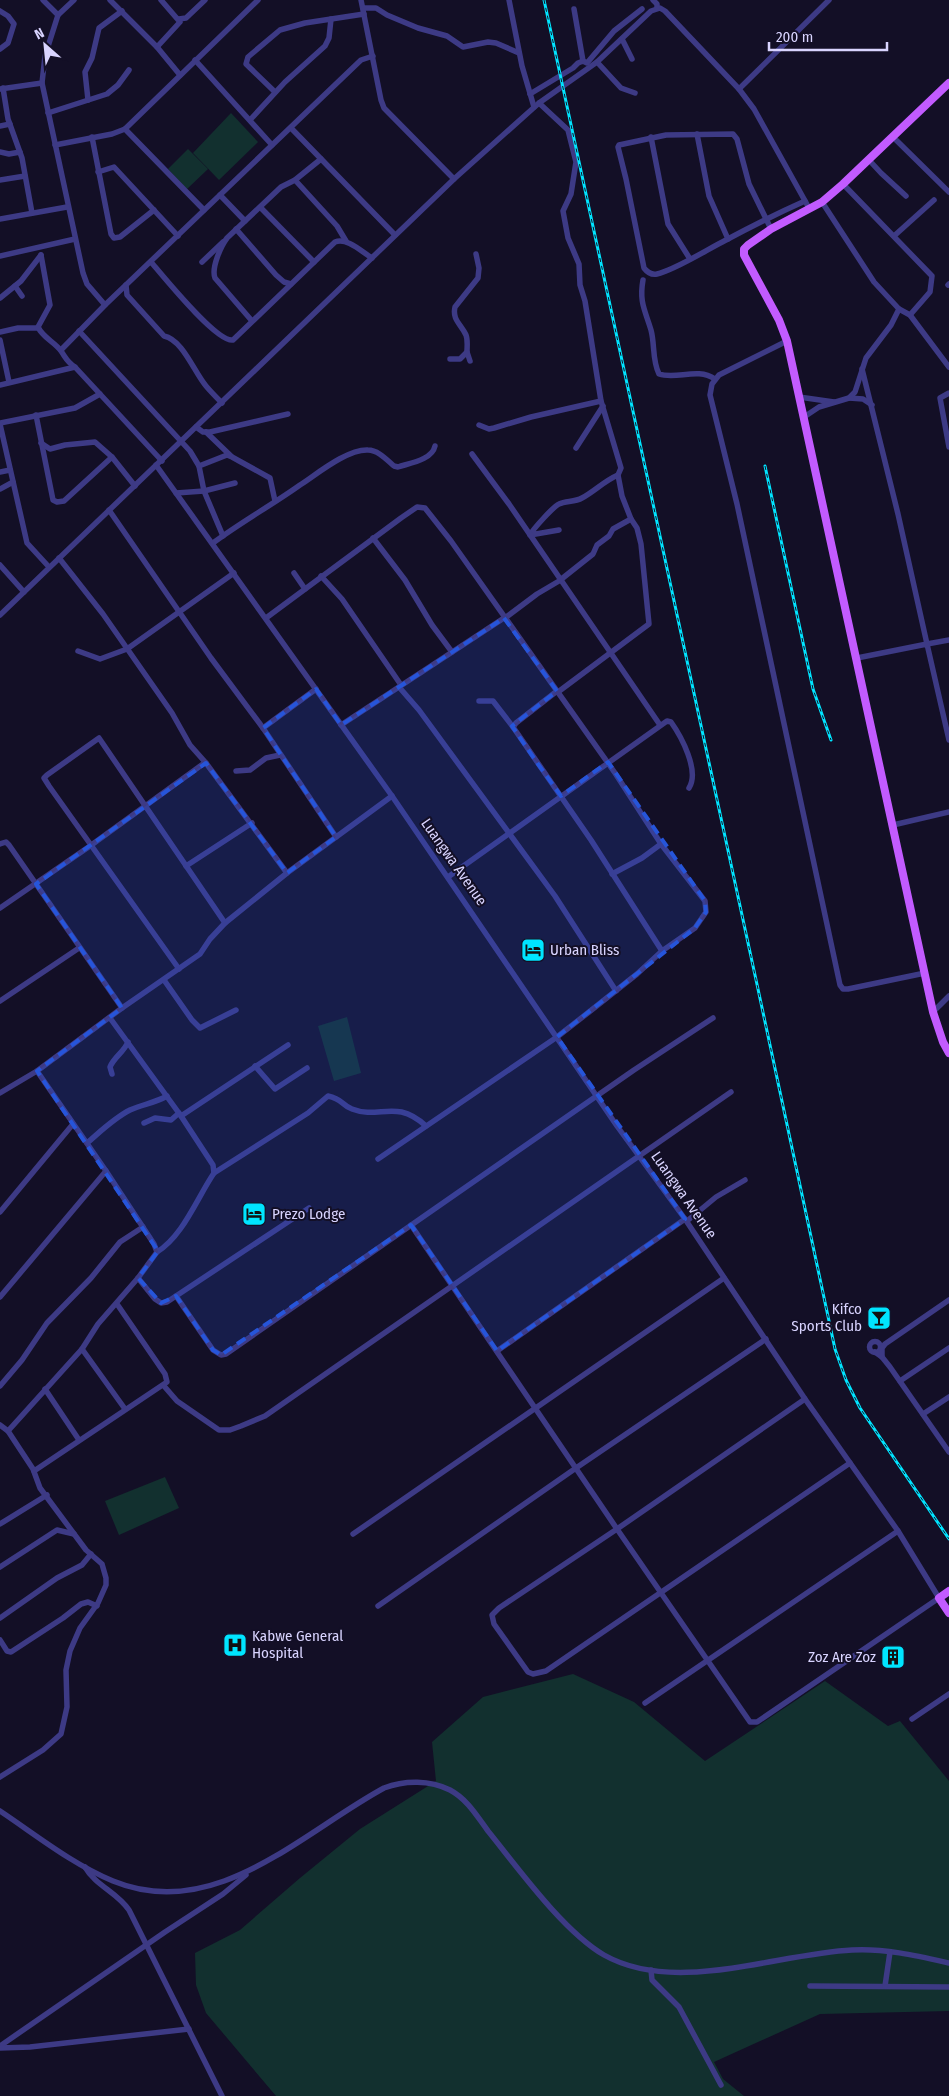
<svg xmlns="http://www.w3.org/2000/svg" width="949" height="2096" font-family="'Fira Sans Condensed',sans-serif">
<rect width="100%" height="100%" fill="#130f26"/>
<g fill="#12302f">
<polygon points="231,113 258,142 219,180 193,153"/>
<polygon points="188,149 208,169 187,189 168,169"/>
<polygon points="347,1017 361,1073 334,1081 318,1026"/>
<polygon points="165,1477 179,1508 119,1535 105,1501"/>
<polygon points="573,1674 634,1702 705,1761 825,1681 888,1726 900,1721 949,1781 949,2011 820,2014 714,2062 723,2079 744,2096 276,2096 206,2013 196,1985 195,1953 240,1930 300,1878 360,1829 436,1781 432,1742 483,1697"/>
</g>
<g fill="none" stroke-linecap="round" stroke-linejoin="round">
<g stroke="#3d3a85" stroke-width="5.5">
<polyline points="43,0 58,15"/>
<polyline points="74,0 58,15 45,56 42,83 83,273 87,284 105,305"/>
<polyline points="110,0 157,47 180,75"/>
<polyline points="361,0 381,100 384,108 454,179 539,103 597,62 651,11 660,8 665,11 739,89 754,109 809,208"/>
<polyline points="509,0 522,66 534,107"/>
<polyline points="653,0 657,4 657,8"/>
<polyline points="363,8 376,8 387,15 418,28 447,36 463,47 488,42 496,43 519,53"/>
<polyline points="574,9 583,61"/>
<polyline points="0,11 8,16 14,24 8,43 0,49"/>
<polyline points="179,19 186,18 205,0"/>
<polyline points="622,39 632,59"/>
<polyline points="157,47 180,22 161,0"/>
<polyline points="195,60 272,145"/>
<polyline points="597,62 621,88 635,93"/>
<polyline points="3,88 8,119 22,158 32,213"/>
<polyline points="0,89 42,83"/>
<polyline points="739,89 829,0"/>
<polyline points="275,92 246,64 248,57 280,30 305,23 364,14"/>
<polyline points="530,94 573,68 578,63 583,61 587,63 614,31 642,9"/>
<polyline points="88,100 85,72 92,58 99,28 122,11"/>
<path d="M 539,103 L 568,130 L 576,162 L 571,194 L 563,211 L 568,238 L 579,264 L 580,285 L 585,301 L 601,401 L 621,468 L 618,475 C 604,481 595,491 582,498 C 575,502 566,501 559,504 C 554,506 533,529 530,535 L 559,530"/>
<polyline points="48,113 107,94 118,85 129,70"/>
<polyline points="250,120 285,82 325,46 329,38 331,19"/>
<polyline points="0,126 10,124"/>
<polyline points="291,128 395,235"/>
<polyline points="125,129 204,210"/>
<polyline points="697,134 709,196 728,239"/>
<polyline points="92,137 111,234 114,238 120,237 154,210"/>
<polyline points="651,137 668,224 690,259"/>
<polyline points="893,137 949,192"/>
<polyline points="55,145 112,134 125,129 258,0"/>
<polyline points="0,152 9,154 20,152"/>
<polyline points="869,160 881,173 906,196"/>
<polyline points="98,172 114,167 178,236"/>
<polyline points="0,180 25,176"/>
<polyline points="295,180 337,226 346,241"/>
<polyline points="843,184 932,276 930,292 910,315"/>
<polyline points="220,195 245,221"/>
<polyline points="261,208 314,262"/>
<polyline points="0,219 67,207"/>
<polyline points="236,229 276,275 284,282 291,284"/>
<path d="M 771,229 L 749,184 L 737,139 L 733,134 L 666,135 L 619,145 L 618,147 L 626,179 L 644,268 C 647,272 652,275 657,274 C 675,270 708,249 726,240 C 752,226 778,213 805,201"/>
<polyline points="894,236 934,200"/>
<path d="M 41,255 L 50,305 L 38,327 C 43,338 55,342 61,351 C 66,358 67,362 75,367"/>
<polyline points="0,256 75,239"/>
<path d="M 151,262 C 163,276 217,343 233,340 L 335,242 C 347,237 362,252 372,258"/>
<polyline points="202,262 223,242"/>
<path d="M 643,280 C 639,302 645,310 651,330 C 655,345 652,360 659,374 C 677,380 697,367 715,379"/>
<path d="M 126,285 L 127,295 L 164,336 C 183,340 194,372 206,386 C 211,392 216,397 222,403"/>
<polyline points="948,285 949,284"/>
<polyline points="15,286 22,296"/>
<polyline points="0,298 21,281 41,255"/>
<polyline points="899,309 910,315 949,367"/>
<path d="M 252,321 L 215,278 C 211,268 221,246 227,238 L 281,187 L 295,180 L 321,159"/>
<polyline points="79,331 190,451 199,466 204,491 223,536"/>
<polyline points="0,332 18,328 38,328"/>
<polyline points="0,340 9,382"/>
<polyline points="787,341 719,375 712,384 710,395 737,504 840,985 843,989 848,989 925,973"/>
<polyline points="61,350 105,305 361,60 373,56"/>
<polyline points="467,352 470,361"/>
<path d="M 450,359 L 460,359 L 467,352 C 467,346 468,340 466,335 C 461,324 452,320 455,307 L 478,278 L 479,268 L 476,254"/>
<polyline points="862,369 898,514 927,644 949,640"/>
<polyline points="0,385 75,367 162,461"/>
<polyline points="949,393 940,398 949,447"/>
<polyline points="799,397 834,402"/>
<polyline points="849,398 863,399 872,405"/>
<polyline points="36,415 53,500 57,502 64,501 112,457"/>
<polyline points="804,417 819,407 849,398 855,392 866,358 891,325 899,309 874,282 822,202"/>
<polyline points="0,423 75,408 100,394"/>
<polyline points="0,424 27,543 49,567"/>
<polyline points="479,425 489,429 494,428 531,417 601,401"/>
<polyline points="196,427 203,432 210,432 288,414"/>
<polyline points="206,432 231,456"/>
<polyline points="41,443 50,449 65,445 95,442 112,457 135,486"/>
<polyline points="576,448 603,406"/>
<polyline points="472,454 509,504 660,725"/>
<polyline points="156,465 392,796 617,1126 685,1219 805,1399 898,1531 939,1598 757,1722 750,1722 617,1529 411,1225"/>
<polyline points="199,466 227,455 232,457 270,478 275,501"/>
<polyline points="0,472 10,470"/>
<polyline points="0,489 13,482"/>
<polyline points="176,493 204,491 235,483"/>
<polyline points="109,510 211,658 263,728 336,837"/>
<polyline points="373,538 405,580 432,625 452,652"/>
<path d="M 213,543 C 241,522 272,505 300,485 C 317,474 347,449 368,450 C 378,450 387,460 394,466 L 398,467 C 410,463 432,460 435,446"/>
<polyline points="59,558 103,614 172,713 190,745 206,763"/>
<polyline points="0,565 24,592"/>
<polyline points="294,573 305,589"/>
<polyline points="321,576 342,599 401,685"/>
<polyline points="0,615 454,179"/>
<polyline points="266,618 401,518 417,507 425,508 451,541 615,773 661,844 705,901 706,912 695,928 662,951 637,974 589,1012 557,1037 378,1159"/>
<polyline points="505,618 537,594 559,581 593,554 597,545 609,536 613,529 631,519 622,496 618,475"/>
<polyline points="78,651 100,659 127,649 234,573"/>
<polyline points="857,658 927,644 949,740"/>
<polyline points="399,687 419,710 555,896 616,991"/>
<polyline points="557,691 516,723 513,727 591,840 662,951"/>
<polyline points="558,692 649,624 641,544 637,528 631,519"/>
<polyline points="479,701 493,701 513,727"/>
<polyline points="341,725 504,618"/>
<polyline points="263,728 316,689"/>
<polyline points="236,771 250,770 266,758 280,755"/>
<polyline points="893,825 949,812"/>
<polyline points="0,844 6,842 9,845 122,1008"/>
<polyline points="186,866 252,823"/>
<polyline points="612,874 642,858 661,844"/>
<path d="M 448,877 L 667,721 L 671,722 C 681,736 700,771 689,788"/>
<polyline points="0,908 90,846 203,764 206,763 287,873"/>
<polyline points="179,969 49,786 44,778 47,775 99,738 225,923"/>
<polyline points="164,980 192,1020 200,1028 236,1010"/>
<polyline points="0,1001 79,948"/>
<polyline points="933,1012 949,996"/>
<path d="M 110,1018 L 181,1116 L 213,1165 L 214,1173 C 197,1198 183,1236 157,1252"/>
<polyline points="255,1066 275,1089 307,1068"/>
<path d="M 112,1074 L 110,1067 C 114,1057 124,1052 128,1042"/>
<polyline points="0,1093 37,1071 122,1008 200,954 210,939 225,923 287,873 392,796"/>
<polyline points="181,1116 288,1045"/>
<polyline points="144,1123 155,1118 171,1120 179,1113"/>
<path d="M 87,1143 C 101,1131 114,1118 130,1110 C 143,1104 155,1103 167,1096"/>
<path d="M 214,1173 L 308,1113 L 328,1096 C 343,1099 341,1105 352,1109 C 380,1120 395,1098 426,1126"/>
<polyline points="309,1208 176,1296 213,1350 221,1355 226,1354 634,1070 713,1018"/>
<polyline points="0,1212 73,1124"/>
<polyline points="687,1221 716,1197 745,1180"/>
<polyline points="138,1278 155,1299 161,1303 167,1302 176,1296"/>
<polyline points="0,1297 106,1171 37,1071"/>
<circle cx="875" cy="1347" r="5.5"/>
<polyline points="82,1349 125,1409"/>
<polyline points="497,1351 685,1219"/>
<polyline points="875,1352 882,1357 890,1367 949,1452"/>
<polyline points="882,1357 882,1348 885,1344 949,1300"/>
<polyline points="900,1381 949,1348"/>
<polyline points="0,1386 22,1360 47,1323 91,1278 120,1242 143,1227"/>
<polyline points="164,1386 177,1401 219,1430 230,1430 241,1426 265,1416 731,1092"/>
<polyline points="45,1389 79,1440"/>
<polyline points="805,1399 617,1529 499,1608 492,1615 494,1624 528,1672 533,1674 546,1671 850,1463"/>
<polyline points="923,1414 949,1397"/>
<polyline points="0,1425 8,1431 33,1469 40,1488 86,1550 102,1564 106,1578 106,1585 98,1603 80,1628 70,1651 66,1670 67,1707 61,1734 43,1750 0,1777"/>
<polyline points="8,1431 82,1349 98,1324 138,1278 157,1252 154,1244 106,1171"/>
<polyline points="34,1471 167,1382 165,1374 117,1304"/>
<polyline points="0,1524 47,1495"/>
<polyline points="353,1534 724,1278"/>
<polyline points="0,1567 57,1530 74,1534"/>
<polyline points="378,1606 576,1468 766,1339"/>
<polyline points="0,1618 57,1578 82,1565 91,1554"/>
<polyline points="0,1640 7,1651 11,1652 63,1618 81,1604 88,1602 97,1606"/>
<polyline points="645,1703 898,1531"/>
<polyline points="912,1719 949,1694"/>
<path d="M 0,1811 C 36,1835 72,1864 113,1881 C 215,1923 301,1833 384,1788 C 405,1780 430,1780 450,1790 C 467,1799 477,1816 488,1831 C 518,1868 563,1931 604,1955 C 675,1995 775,1954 852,1950 C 884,1948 918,1956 949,1963"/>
<path d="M 85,1867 C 96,1886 117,1892 129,1910 L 222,2096"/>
<polyline points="651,1970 652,1980 679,2007 721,2085"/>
<polyline points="810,1986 949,1987"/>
<polyline points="885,1986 890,1952"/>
<polyline points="0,2046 165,1932 223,1894 246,1875"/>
<polyline points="0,2048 30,2047 189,2029"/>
</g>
<g stroke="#c25bff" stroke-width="8">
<polyline points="949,83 843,184 822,202 771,229 748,245 744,249 744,255 779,320 787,341 933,1012 943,1042 949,1053"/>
<polyline points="949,1591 939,1598 949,1613"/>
</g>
<g stroke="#00e5ff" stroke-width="3">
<g id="rail">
<polyline points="544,0 758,989 835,1349 846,1380 860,1408 949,1539"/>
<polyline points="765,466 813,689 831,740"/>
</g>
</g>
<use href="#rail" stroke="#130f26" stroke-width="1" stroke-dasharray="4" stroke-linecap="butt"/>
</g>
<path fill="#2655da" fill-opacity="0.2" stroke="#2655da" stroke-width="4" stroke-dasharray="10 6" stroke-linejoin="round" d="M 504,618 L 557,691 L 512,726 L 538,764 L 561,796 L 608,762 L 705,901 L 706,912 L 695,928 L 557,1037 L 685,1219 L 497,1351 L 411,1225 L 221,1355 L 213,1350 L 176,1296 L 161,1303 L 138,1278 L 158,1251 L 37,1071 L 122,1008 L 36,884 L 206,763 L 287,873 L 336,837 L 263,728 L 316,689 L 341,725 Z"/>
<defs>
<g id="hotel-square" transform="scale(1.25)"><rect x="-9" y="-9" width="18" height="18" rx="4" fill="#00e5ff" stroke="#130f26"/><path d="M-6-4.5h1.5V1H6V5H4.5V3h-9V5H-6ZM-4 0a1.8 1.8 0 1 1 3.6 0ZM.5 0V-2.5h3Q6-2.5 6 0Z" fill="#111"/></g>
<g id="bar-square" transform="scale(1.25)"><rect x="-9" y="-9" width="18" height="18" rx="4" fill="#00e5ff" stroke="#130f26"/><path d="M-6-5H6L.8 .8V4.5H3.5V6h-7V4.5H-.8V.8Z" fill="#111"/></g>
<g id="hospital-square" transform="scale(1.25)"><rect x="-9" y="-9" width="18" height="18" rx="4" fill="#00e5ff" stroke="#130f26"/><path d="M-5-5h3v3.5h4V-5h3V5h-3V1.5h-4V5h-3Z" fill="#111"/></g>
<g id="building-square" transform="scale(1.25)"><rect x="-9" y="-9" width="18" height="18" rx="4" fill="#00e5ff" stroke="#130f26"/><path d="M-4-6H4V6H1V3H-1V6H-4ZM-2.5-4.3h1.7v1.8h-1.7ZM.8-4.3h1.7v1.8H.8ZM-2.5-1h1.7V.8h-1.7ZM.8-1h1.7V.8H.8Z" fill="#111"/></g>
</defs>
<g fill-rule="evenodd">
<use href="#hotel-square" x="533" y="950"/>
<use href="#hotel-square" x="254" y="1214"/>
<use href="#bar-square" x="879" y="1318"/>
<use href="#hospital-square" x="235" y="1645"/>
<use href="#building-square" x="893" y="1657"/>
</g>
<g text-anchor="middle" stroke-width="4" stroke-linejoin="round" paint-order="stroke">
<g font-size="15" fill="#d9d4ff" stroke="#130f26">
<text transform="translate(454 862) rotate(55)" y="5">Luangwa Avenue</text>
<text transform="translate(684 1195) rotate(55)" y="5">Luangwa Avenue</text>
</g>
<g font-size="15" fill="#d9d4ff" stroke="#130f26" text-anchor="start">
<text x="550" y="955">Urban Bliss</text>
<text x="272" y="1219">Prezo Lodge</text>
<text x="862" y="1314" text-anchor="end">Kifco<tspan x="862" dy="17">Sports Club</tspan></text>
<text x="252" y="1641">Kabwe General<tspan x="252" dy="17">Hospital</tspan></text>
<text x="876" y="1662" text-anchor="end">Zoz Are Zoz</text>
</g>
</g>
<g transform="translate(45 45) rotate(333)" stroke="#130f26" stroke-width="4" paint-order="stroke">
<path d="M0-4L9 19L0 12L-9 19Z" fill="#d9d4ff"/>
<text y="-8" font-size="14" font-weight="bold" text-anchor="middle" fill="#d9d4ff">N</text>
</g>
<path d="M769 42v8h118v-8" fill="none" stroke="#d9d4ff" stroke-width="2.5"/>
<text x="776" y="42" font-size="15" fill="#d9d4ff" stroke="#130f26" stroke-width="4" paint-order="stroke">200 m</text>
</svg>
